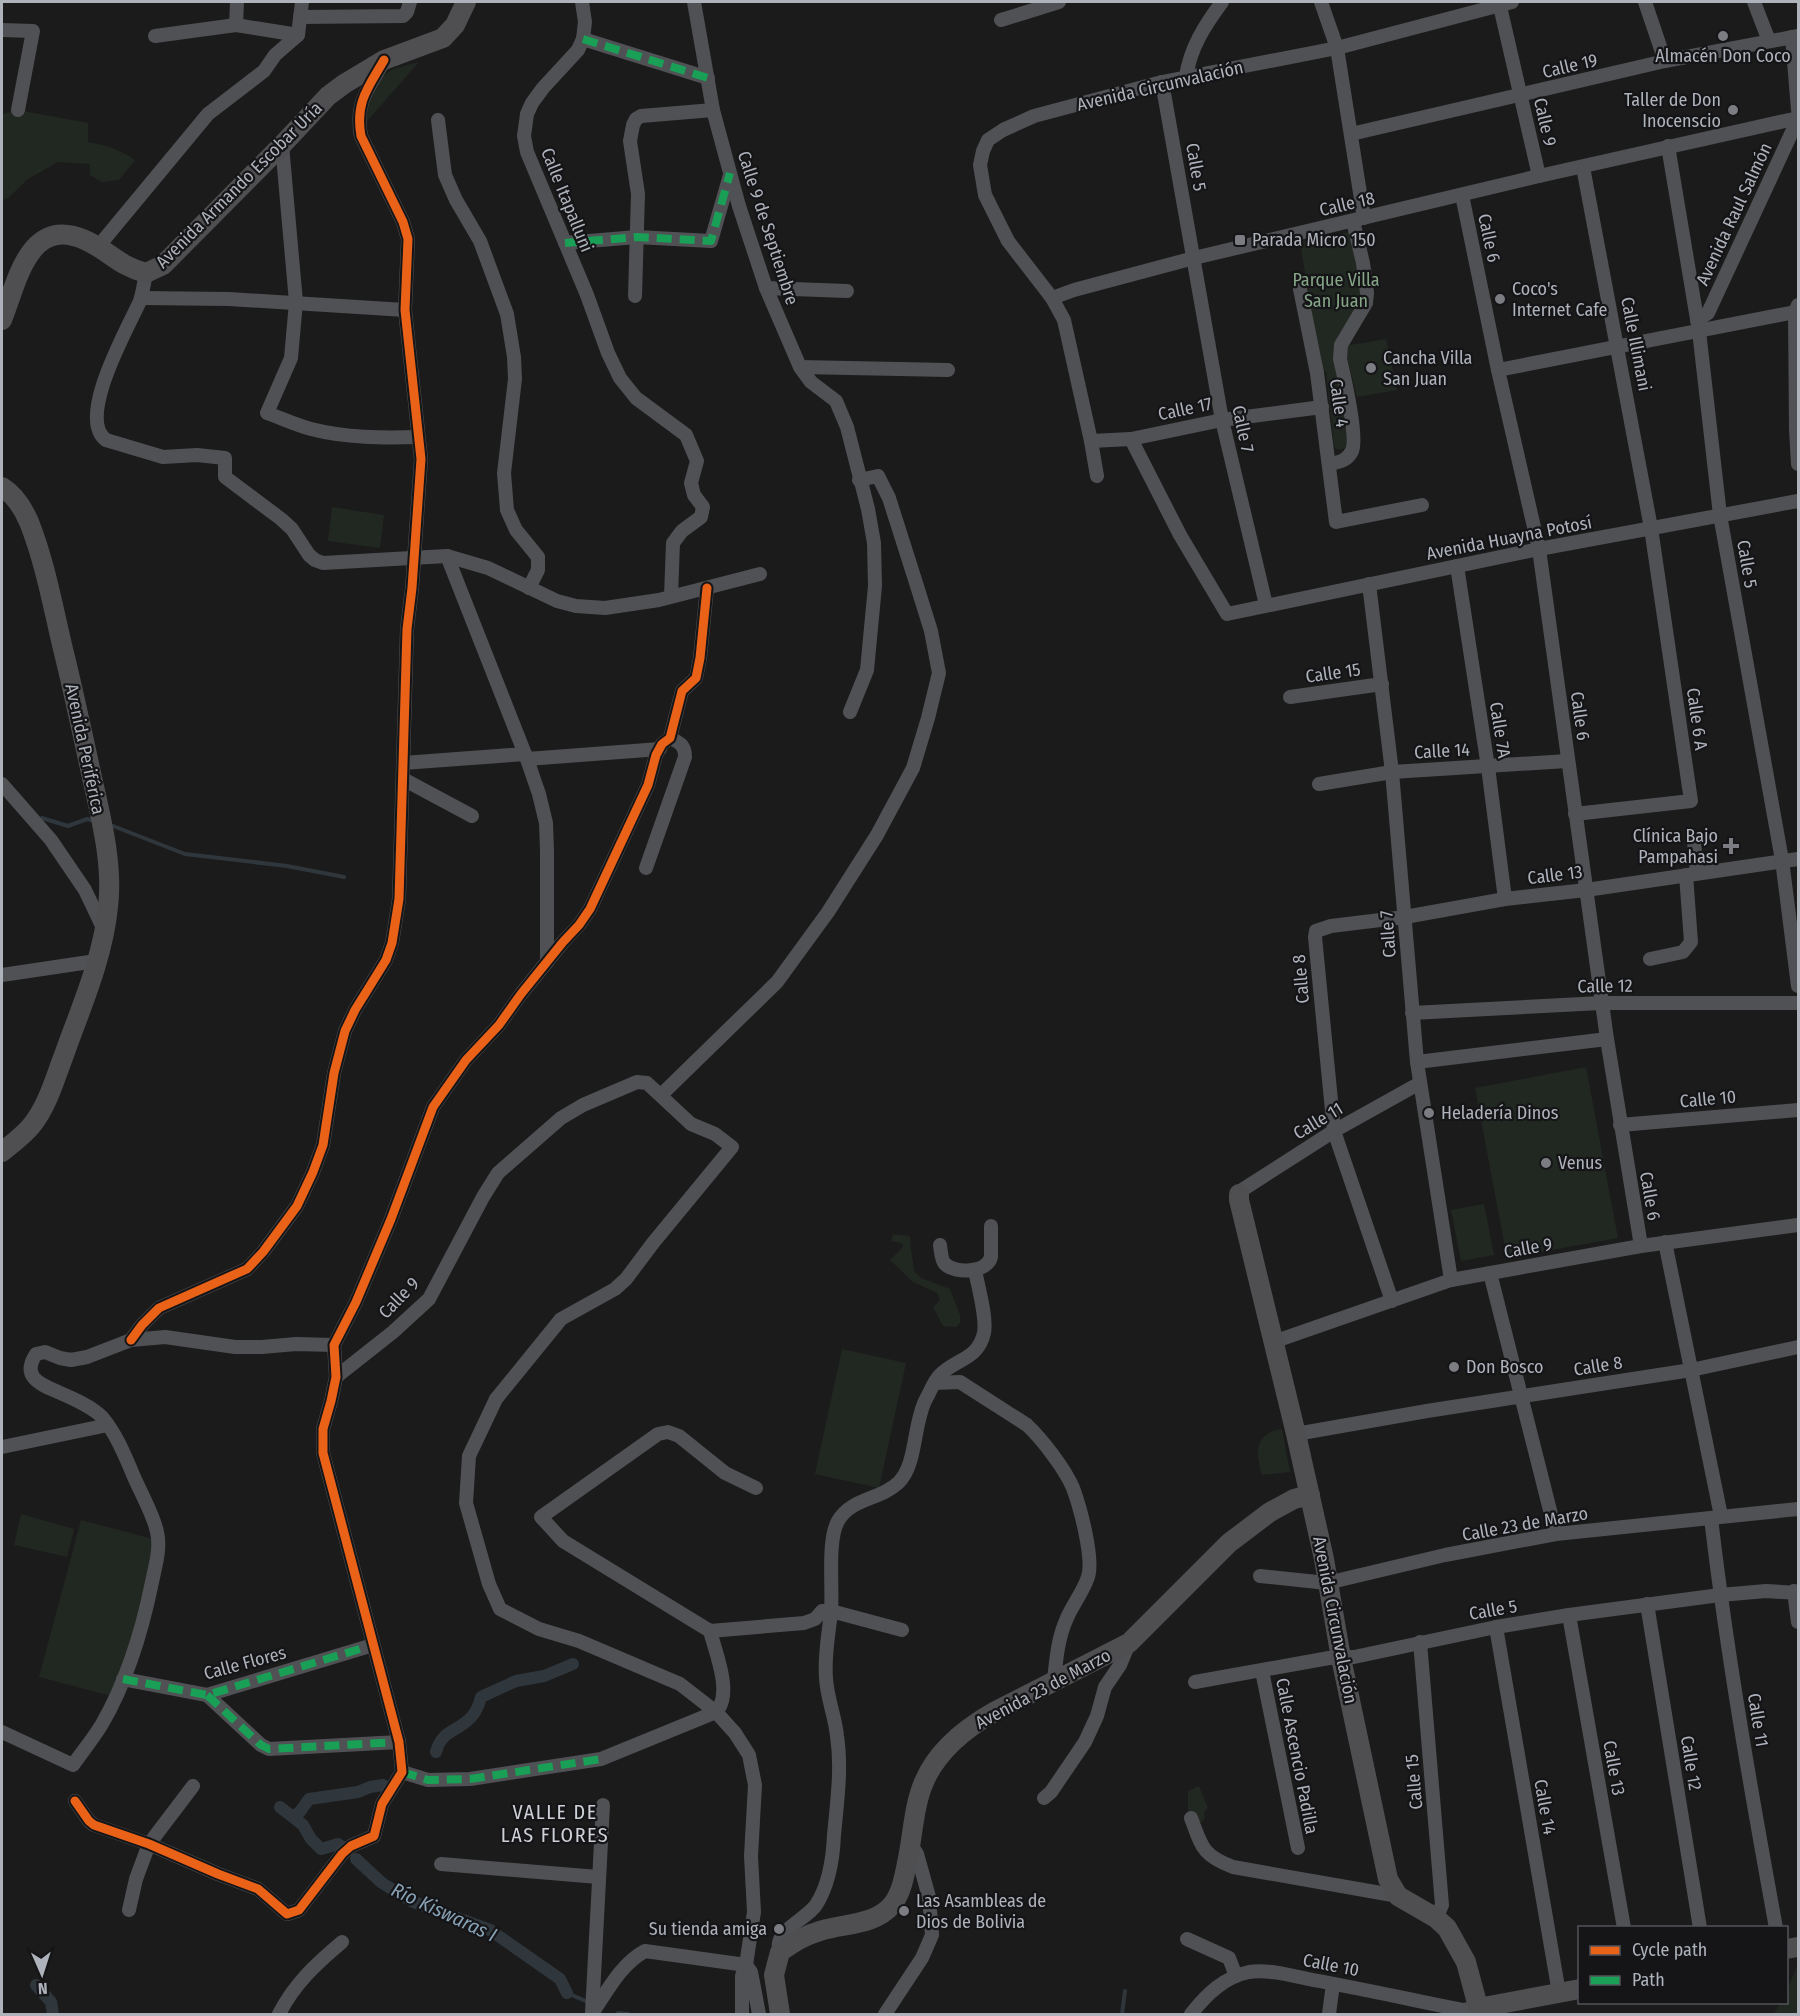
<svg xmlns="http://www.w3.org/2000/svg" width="1800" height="2016" font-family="'Fira Sans Condensed',sans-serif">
<rect width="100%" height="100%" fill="#1b1b1b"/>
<g fill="#212822">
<polygon points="419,62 353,137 353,111 368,87 393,69"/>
<path d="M 18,110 L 88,123 L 88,142 C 107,145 120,150 135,160 L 119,180 L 102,182 L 90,175 L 90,164 L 58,162 L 28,179 L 8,198 L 2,200 L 2,120 L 3,114 Z"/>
<polygon points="1349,232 1353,244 1365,295 1340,339 1347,447 1340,450 1336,449 1334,445 1326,371 1321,371 1300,242"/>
<polygon points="1386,339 1397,390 1357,397 1344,346"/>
<polygon points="332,507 384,515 380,548 328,541"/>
<polygon points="1586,1067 1618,1238 1507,1258 1475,1088"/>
<polygon points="1484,1204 1494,1255 1461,1261 1451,1210"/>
<path d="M 893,1234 L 910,1236 C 910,1249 913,1258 914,1271 L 921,1278 L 950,1289 L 960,1315 L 960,1323 L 956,1327 L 943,1326 L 933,1307 L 940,1300 L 937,1293 L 913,1282 L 890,1260 L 903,1247 L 902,1243 L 891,1241 Z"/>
<polygon points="842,1349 906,1363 879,1488 815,1474"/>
<path d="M 1282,1429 L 1290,1472 L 1262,1475 C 1255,1453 1254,1433 1282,1429 Z"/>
<polygon points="21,1514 74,1529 67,1557 14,1545"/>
<polygon points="81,1520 157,1540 115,1697 39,1677"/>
<polygon points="1199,1786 1208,1808 1204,1812 1205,1818 1201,1823 1188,1819 1188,1791"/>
<polygon points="1797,1967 1798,1967 1798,2014 1774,2014 1780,2003 1786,2002 1787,1989"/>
</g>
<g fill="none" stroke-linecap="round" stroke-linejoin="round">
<g stroke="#2f373d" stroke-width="4">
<polyline points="42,818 68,826 87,819 91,820"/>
<polyline points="113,826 185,854 287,866 344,877"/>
<polyline points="567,1993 588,2002"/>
<polyline points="618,2013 628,2014"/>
<polyline points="1122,2014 1125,1991"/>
</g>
<g stroke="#2f373d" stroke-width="12">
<path d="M 436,1752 C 441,1733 453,1732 466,1722 C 474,1716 479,1706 481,1697 L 516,1681 L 544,1676 L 573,1664"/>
<polyline points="280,1807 303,1825 311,1839 321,1849 338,1844 341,1846"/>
<polyline points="292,1816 299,1813 309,1799 358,1792 370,1787 383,1785"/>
<polyline points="356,1859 382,1883 411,1901 490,1930 560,1979 567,1993"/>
<polyline points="36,1985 51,2002 53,2014"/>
</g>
<g stroke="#505154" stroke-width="14">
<polyline points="582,2 585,22 583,39 578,50 543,88 532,103 527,114 524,136 527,152 587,295 608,353 620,378 636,398 686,435 697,461 691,483 694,495 703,507 701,517 682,531 673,543 671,596"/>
<polyline points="694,2 713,110 739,206 766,288 800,367 811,382 836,401 847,427 868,509 874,543 875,586 867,670 850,712"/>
<polyline points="1321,2 1337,48 1364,218"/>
<polyline points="1499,2 1539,176"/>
<polyline points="1645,2 1665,61"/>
<polyline points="1754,2 1769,41"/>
<polyline points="300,17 403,16 407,12 410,2"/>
<polyline points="1001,20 1059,2"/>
<polyline points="236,25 237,2"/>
<polyline points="2,30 33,31 18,110"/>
<polyline points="155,36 236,25 298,35"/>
<polyline points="1792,37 1798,110"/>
<polyline points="583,39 708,78"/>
<path d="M 1186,77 C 1190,48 1205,25 1222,2"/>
<polyline points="1162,82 1222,420 1266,605"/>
<polyline points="438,120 445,175 456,200 480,241 507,314 514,357 515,379 504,473 507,510 516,530 538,557 538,570 529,588"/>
<polyline points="1351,134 1665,61 1798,36"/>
<path d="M 282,145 L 296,302 L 291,358 L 267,413 C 281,418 296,425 311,429 C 346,438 383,438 418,437"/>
<polyline points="1668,146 1699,331 1720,515 1782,860 1798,986"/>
<polyline points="1462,195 1498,370 1539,549 1607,1039 1641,1246"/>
<polyline points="565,243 637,237 711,241 730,175"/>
<polyline points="97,248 208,114 264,71 275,55 298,35 302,2"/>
<path d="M 146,273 C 144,282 143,292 140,301 C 128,328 76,418 106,440 L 163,457 L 197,455 L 225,458 L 225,477 L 281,519 L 292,529 L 309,555 L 315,560 L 323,563 L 447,556 L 488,568 L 557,601 L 576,606 L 605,608 L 659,600 L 760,574"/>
<polyline points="766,288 847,291"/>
<polyline points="1300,289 1317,373 1336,522 1422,505"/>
<polyline points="635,296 638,194 630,141 633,125 636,119 641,116 713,110"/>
<polyline points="141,298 229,299 405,310"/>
<polyline points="1052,298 1074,290 1194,258 1539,176 1798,118"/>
<polyline points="1798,305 1795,312 1796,429 1798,464"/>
<polyline points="1697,320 1708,313 1798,119"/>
<polyline points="800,367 948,370"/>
<polyline points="1498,370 1795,312"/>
<polyline points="1131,439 1180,535 1227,614 1539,549 1798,501"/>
<polyline points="1091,441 1131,439 1222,420 1322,407"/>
<path d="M 1329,464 C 1339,462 1347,461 1352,451 C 1358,438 1344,376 1340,359 L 1341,345 L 1366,303 L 1367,293 L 1363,263 L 1353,221"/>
<polyline points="1097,476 1091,441 1064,320 1052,298 1008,241 985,195 980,165 983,151 988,140 1003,130 1034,116 1162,82 1337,48 1512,2"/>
<polyline points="447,556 527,759 539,794 546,823 547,851 547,962"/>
<polyline points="1457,566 1488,767 1505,899"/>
<polyline points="1369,584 1392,772 1417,1062 1451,1280"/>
<polyline points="1290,697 1382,684"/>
<polyline points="527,759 660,749"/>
<polyline points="403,763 525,754"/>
<polyline points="403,779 472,816"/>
<polyline points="2,784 51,840 85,890 105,932"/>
<polyline points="1319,784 1392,772 1567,761"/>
<polyline points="1575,814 1691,801 1651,528 1583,167"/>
<polyline points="1694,842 1697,873"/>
<path d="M 646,868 L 685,757 C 685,746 681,743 670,738"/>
<polyline points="1650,959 1683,952 1691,942 1686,875"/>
<polyline points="2,975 96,961"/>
<polyline points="1412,1013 1601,1003 1798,1003"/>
<polyline points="1417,1062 1607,1039"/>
<polyline points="661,1095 777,982 828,912 877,835 913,768 928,718 939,673 931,631 917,586 889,498 878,476 859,480"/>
<polyline points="1620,1125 1798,1110"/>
<polyline points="1239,1194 1242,1190 1334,1131 1420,1083"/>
<polyline points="1665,1242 1721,1516"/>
<path d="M 940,1245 C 941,1251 941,1260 945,1264 C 955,1274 987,1273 991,1257 L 991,1226"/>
<polyline points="1490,1273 1556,1534"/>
<polyline points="1392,1301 1334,1131 1315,937 1316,931 1331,926 1405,917 1505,899 1586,890 1798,859"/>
<path d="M 131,1340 L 142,1325 L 159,1308 L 247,1269 L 263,1252 L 297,1206 L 313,1172 L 323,1145 L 334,1073 L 345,1031 L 355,1010 L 386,960 L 392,943 L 399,899 L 407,629 L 412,588 L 421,459 L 405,310 L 408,239 L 403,222 L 361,136 C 355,103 367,90 383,63"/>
<polyline points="1273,1342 1451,1280 1641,1246 1798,1225"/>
<polyline points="336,1377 393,1332 429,1299 483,1197 498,1173 561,1118 583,1105 637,1082 647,1083 691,1124 715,1134 732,1147 653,1243 626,1279 615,1289 561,1319 496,1399 469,1456 466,1503 489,1584 500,1609 539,1629 579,1641 680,1684 716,1712 735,1733 749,1755 755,1785 751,1856 754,1912 746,1965 742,1976 742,2014"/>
<path d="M 935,1383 L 960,1382 L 1027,1425 C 1042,1439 1065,1469 1073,1488 C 1080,1507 1094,1558 1088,1577 C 1083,1592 1073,1604 1067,1618 C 1058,1637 1056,1660 1054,1681"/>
<polyline points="1296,1434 1427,1411 1691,1370 1798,1347"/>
<polyline points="2,1447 108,1425"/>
<polyline points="756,1488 725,1473 679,1436 668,1432 658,1434 541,1517 563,1541 710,1631 804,1623 815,1619 822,1611 831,1611 902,1630"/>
<path d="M 1711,1518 C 1727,1655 1751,1791 1776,1928"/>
<polyline points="1260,1576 1327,1583 1445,1555 1556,1534 1798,1509"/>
<polyline points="1794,1591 1798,1622"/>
<polyline points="1647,1604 1700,1928"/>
<polyline points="1569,1615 1624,1928"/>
<polyline points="1496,1627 1559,1993"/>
<path d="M 710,1631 C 716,1654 733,1694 716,1712"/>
<polyline points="1420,1642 1442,1905 1436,1918"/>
<polyline points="1262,1671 1298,1848"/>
<polyline points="123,1679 207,1695 373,1645"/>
<polyline points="1195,1682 1329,1658 1354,1657 1496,1627 1569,1615 1720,1595 1766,1591 1798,1593"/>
<polyline points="207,1695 261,1745 269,1749 399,1742"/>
<path d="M 2,1732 L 73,1765 C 82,1752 93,1739 102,1724 C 127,1681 142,1631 152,1582 C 155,1567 161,1548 157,1532 C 154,1516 141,1493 134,1477 C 126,1458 116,1433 102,1417 C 91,1406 72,1398 58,1392 C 40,1384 21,1377 36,1354 L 45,1352 L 60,1358 L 71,1360 L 87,1357 L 131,1340 L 165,1337 L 235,1347 L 262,1347 L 296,1344 L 334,1345"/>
<polyline points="402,1772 428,1780 470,1779 601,1759 716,1712"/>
<polyline points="1044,1798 1051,1792 1085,1742 1097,1716 1105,1687 1120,1665 1129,1643"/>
<polyline points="75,1801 89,1821 94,1825 149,1844 218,1874 258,1889 287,1914 299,1910 342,1854 351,1846 374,1836 382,1804 402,1772 399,1742 323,1453 323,1429 331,1401 336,1377 334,1345 356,1302 391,1219 433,1107 466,1060 499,1025 521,994 563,942 579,925 590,909 648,785 656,755 662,744 670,738 682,691 696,678 700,658 707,588"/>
<path d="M 1191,1818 C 1202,1847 1202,1855 1233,1867 L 1398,1896"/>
<polyline points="441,1864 598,1877"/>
<polyline points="129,1910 136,1879 149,1844 193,1786"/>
<polyline points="1187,1939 1229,1958 1236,1976"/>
<path d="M 780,1952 C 780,1949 778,1946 779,1943 C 781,1929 808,1917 816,1905 C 829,1885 833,1858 834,1835 C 837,1802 842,1769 837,1736 C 835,1716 827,1698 826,1678 C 824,1655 829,1633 831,1611 C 833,1588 827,1540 838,1521 C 851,1498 880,1500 898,1483 C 917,1466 913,1423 926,1399 C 930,1392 934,1381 940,1375 C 955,1359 978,1360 984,1333 C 987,1317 978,1287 975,1270"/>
<polyline points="746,1965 751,1972 759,2014"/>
<path d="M 593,2012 C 608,1990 621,1964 645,1951 L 746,1965"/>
<polyline points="592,2013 603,1805"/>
<path d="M 279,2014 C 295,1983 316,1964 342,1942"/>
<polyline points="885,2014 922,1958 932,1935 929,1897 917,1854 911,1845"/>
<path d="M 1191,2014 C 1206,1995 1224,1977 1249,1972 C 1269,1969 1293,1976 1313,1980 C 1363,1989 1413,2000 1463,2010 L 1478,2008"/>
<polyline points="1329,2014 1333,1984"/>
</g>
<g stroke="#4f4f52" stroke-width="20">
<path d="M 2,320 C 17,283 28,215 85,240 C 108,250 120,267 146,273 L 163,265 L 282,145 L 328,96 L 344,84 L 384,60 L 443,38 L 455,25 L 466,2"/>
<path d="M 2,487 C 15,495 23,508 29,522 C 45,562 53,607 63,649 C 74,693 83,737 93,782 C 102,822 113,866 108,907 C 103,958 81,1007 64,1055 C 55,1078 48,1105 32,1125 C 24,1135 12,1144 2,1152"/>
<polyline points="1239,1194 1239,1200 1296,1434 1324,1559 1341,1658 1388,1879 1398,1896 1436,1918 1447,1928 1466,1962 1480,2014"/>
<polyline points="1786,1949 1798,1947"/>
<polyline points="1478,2008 1580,1989"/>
<path d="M 780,2014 L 774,1975 L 780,1952 C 793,1943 805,1935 820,1931 C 844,1923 874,1926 892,1905 C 902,1893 905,1873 908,1858 C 913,1833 914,1805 924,1782 C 937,1751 966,1728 994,1712 L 1129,1643 L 1229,1543 L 1270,1512 L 1294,1499 L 1310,1495"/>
</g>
<g stroke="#1a9f57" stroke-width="8" stroke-dasharray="15 8" stroke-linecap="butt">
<polyline points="583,39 708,78"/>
<polyline points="565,243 637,237 711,241 730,173"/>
<polyline points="123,1679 207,1695 373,1645"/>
<polyline points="207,1695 261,1745 269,1749 399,1742"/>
<polyline points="402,1772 428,1780 470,1779 601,1759"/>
</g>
<g stroke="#151518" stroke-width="13">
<g id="cycleway">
<path d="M 131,1340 L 142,1325 L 159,1308 L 247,1269 L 263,1252 L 297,1206 L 313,1172 L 323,1145 L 334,1073 L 345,1031 L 355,1010 L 386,960 L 392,943 L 399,899 L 407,629 L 412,588 L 421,459 L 405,310 L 408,239 L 403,222 L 361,136 C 355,102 368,88 384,60"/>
<polyline points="75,1801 89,1821 94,1825 149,1844 218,1874 258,1889 287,1914 299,1910 342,1854 351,1846 374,1836 382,1804 402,1772 399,1742 323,1453 323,1429 331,1401 336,1377 334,1345 356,1302 391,1219 433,1107 466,1060 499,1025 521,994 563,942 579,925 590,909 648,785 656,755 662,744 670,738 682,691 696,678 700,658 707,588"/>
</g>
</g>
<use href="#cycleway" stroke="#ea6118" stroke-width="9"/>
</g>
<g fill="#7b7d83" stroke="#151518" stroke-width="2">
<circle cx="1723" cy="36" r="6"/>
<circle cx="1733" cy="110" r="6"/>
<rect x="1234" y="234" width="12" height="12" rx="3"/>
<circle cx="1500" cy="299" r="6"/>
<circle cx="1371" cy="368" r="6"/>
<path d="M1728 837h6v6h6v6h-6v6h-6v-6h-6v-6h6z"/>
<circle cx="1429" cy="1113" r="6"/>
<circle cx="1546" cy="1163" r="6"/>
<circle cx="1454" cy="1367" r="6"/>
<circle cx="904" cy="1911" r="6"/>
<circle cx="779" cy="1929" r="6"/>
</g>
<g text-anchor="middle" stroke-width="4.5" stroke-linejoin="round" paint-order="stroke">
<g font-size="18" fill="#aeb2bb" stroke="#151518" text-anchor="start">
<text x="1723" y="62" text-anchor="middle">Almacén Don Coco</text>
<text x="1721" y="106" text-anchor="end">Taller de Don<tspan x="1721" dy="21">Inocenscio</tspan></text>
<text x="1252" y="246">Parada Micro 150</text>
<text x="1512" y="295">Coco's<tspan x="1512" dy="21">Internet Cafe</tspan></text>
<text x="1383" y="364">Cancha Villa<tspan x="1383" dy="21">San Juan</tspan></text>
<text x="1718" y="842" text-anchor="end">Clínica Bajo<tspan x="1718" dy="21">Pampahasi</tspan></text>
<text x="1441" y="1119">Heladería Dinos</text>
<text x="1558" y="1169">Venus</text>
<text x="1466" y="1373">Don Bosco</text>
<text x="916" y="1907">Las Asambleas de<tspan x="916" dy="21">Dios de Bolivia</tspan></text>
<text x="767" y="1935" text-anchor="end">Su tienda amiga</text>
</g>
<g font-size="18" fill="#aeb2bb" stroke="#151518">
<text transform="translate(1570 66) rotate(-13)" y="6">Calle 19</text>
<text transform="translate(1160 86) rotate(-13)" y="6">Avenida Circunvalación</text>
<text transform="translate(1545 122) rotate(77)" y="6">Calle 9</text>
<text transform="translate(1196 167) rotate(80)" y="6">Calle 5</text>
<text transform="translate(239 185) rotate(-45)" y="6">Avenida Armando Escobar Uría</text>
<text transform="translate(567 200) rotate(68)" y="6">Calle Itapalluni</text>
<text transform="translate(1347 204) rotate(-13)" y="6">Calle 18</text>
<text transform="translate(1734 214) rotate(-65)" y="6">Avenida Raul Salmón</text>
<text transform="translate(768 228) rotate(72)" y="6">Calle 9 de Septiembre</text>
<text transform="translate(1489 238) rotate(78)" y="6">Calle 6</text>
<text transform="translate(1636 344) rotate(79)" y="6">Calle Illimani</text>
<text transform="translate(1339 403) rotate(82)" y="6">Calle 4</text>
<text transform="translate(1185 409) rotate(-12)" y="6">Calle 17</text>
<text transform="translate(1243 429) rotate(78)" y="6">Calle 7</text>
<text transform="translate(1509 538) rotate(-11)" y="6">Avenida Huayna Potosí</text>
<text transform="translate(1747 564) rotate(80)" y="6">Calle 5</text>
<text transform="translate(1333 673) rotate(-8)" y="6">Calle 15</text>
<text transform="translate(1580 716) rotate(82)" y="6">Calle 6</text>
<text transform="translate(1697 719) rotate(82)" y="6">Calle 6 A</text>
<text transform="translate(1500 730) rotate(81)" y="6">Calle 7A</text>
<text transform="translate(85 749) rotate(78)" y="6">Avenida Periférica</text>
<text transform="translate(1442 751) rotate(-3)" y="6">Calle 14</text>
<text transform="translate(1555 875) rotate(-7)" y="6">Calle 13</text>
<text transform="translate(1388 934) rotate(-94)" y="6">Calle 7</text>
<text transform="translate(1301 979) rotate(-95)" y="6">Calle 8</text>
<text transform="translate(1605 986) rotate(-1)" y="6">Calle 12</text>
<text transform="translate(1708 1099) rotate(-5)" y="6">Calle 10</text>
<text transform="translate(1318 1121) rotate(-31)" y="6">Calle 11</text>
<text transform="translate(1650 1196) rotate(80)" y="6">Calle 6</text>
<text transform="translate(1528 1248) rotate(-10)" y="6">Calle 9</text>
<text transform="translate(399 1298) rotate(-46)" y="6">Calle 9</text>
<text transform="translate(1598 1366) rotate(-9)" y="6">Calle 8</text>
<text transform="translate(1525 1524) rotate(-10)" y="6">Calle 23 de Marzo</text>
<text transform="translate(1493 1610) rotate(-10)" y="6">Calle 5</text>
<text transform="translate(1335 1620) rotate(79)" y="6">Avenida Circunvalación</text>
<text transform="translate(245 1663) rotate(-15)" y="6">Calle Flores</text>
<text transform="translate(1043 1689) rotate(-28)" y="6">Avenida 23 de Marzo</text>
<text transform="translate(1758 1720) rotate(81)" y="6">Calle 11</text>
<text transform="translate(1297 1756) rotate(79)" y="6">Calle Ascencio Padilla</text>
<text transform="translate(1691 1763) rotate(81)" y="6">Calle 12</text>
<text transform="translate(1614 1768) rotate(80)" y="6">Calle 13</text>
<text transform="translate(1414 1782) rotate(-95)" y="6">Calle 15</text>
<text transform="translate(1545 1807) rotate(80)" y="6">Calle 14</text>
<text transform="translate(1331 1965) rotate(11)" y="6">Calle 10</text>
</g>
<g font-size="18" fill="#86a587" stroke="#151518">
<text x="1336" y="286">Parque Villa<tspan x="1336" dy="21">San Juan</tspan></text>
</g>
<g font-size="20" letter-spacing="1.5" fill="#ced1d7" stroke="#151518">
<text x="555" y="1819">VALLE DE<tspan x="555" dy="23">LAS FLORES</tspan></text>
</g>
<g font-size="20" font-style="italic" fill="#87a1b4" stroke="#151518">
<text transform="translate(444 1912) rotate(25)" y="7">Río Kiswaras I</text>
</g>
</g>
<rect width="1800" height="2016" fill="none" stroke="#aeb2bb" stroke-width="6"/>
<rect x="1578" y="1926" width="210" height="78" fill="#151518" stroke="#525459" stroke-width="1.5"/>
<rect x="1590" y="1946" width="30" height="9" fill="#ea6118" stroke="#525459" stroke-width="1.5"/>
<text x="1632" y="1956" font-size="18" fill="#aeb2bb">Cycle path</text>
<rect x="1590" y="1976" width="30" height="9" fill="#1a9f57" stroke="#525459" stroke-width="1.5"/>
<text x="1632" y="1986" font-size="18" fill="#aeb2bb">Path</text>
<g transform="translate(42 1974) rotate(177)" stroke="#151518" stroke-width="4.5" paint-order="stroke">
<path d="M0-4.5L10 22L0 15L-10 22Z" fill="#aeb2bb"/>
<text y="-9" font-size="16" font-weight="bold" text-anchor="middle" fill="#aeb2bb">N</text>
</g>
</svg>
